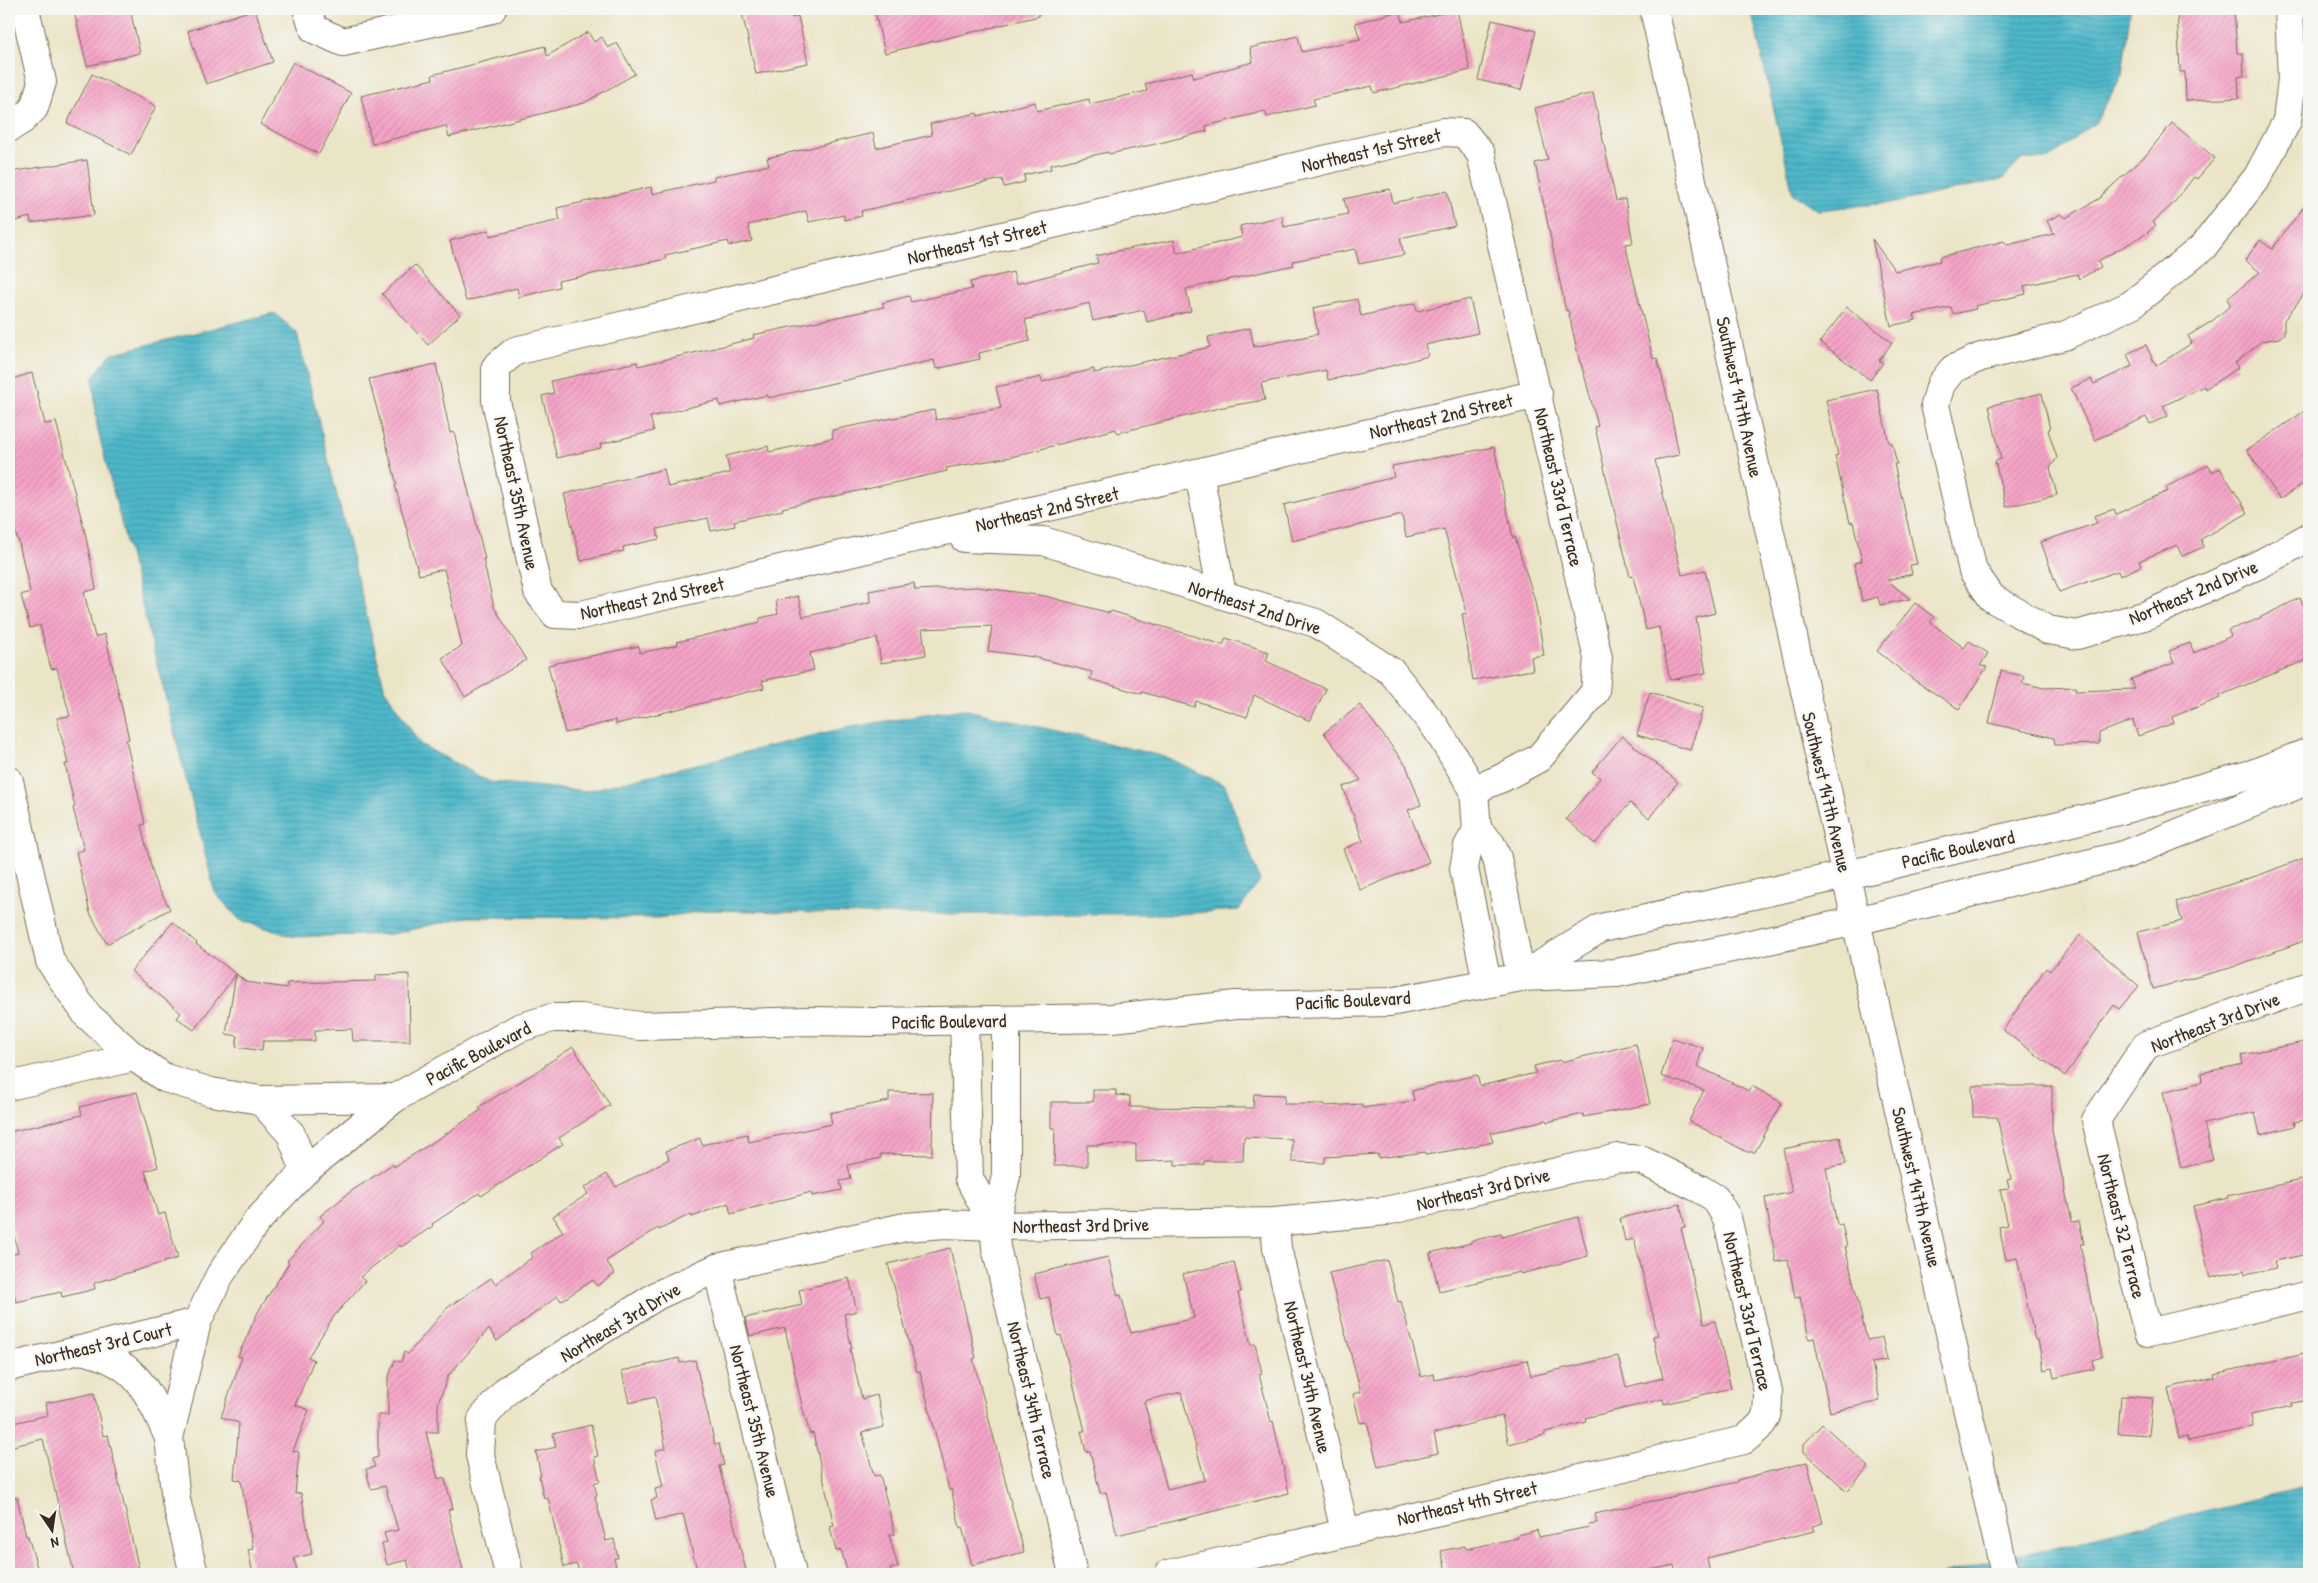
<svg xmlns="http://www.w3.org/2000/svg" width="2318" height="1583" font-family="'Patrick Hand',sans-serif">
<defs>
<pattern id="water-rules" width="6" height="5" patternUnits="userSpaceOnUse" patternTransform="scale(1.25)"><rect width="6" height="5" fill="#4eb8ca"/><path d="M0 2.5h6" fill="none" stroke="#4296a3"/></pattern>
<pattern id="building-hatch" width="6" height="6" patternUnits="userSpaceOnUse" patternTransform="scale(1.25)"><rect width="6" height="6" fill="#f5a4c7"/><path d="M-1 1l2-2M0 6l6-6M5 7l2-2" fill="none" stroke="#d38daa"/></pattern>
</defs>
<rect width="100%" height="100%" fill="#f6f6f2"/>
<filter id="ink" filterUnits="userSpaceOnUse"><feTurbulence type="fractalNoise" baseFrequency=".02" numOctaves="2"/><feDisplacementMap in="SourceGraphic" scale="10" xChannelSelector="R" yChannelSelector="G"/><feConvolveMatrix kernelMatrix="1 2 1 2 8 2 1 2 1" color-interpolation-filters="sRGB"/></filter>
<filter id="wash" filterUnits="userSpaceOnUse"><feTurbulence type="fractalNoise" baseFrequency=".0096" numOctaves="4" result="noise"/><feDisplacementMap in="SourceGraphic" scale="20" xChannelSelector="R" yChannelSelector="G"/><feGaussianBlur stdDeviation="1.12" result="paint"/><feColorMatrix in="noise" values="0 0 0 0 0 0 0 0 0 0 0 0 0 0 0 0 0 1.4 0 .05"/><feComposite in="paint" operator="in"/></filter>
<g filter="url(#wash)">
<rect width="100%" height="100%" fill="#ebe5c7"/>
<g fill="url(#water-rules)" stroke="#447174">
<polygon points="1751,9 2130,9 2130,14 2122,75 2096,122 2049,159 2022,159 2003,179 1898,202 1818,210 1793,194"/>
<polygon points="274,313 297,333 385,690 420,744 490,782 586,791 844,728 963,709 1166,757 1225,785 1260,881 1239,910 1179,914 860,914 711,910 658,918 466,917 392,934 294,937 240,920 215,893 97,427 93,377 111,354"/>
<polygon points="2309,1486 2309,1568 2285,1574 1941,1574"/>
</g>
<g id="blocks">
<g fill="url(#building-hatch)" fill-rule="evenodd">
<polygon points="102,9 130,9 140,53 87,66 75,15"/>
<polygon points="255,9 273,62 206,84 188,31"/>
<polygon points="741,9 790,9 792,18 798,16 808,63 756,74"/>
<polygon points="874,9 1038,9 1039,16 885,53"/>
<polygon points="2177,9 2234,9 2237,53 2243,53 2244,76 2238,77 2239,98 2186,101 2185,72 2180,72"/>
<polygon points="1457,10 1470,70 1374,93 1372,86 1313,99 1315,105 1267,117 1265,111 1206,126 1207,131 1160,143 1109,154 1108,152 1050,165 1051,169 1024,175 1025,182 1004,187 1002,179 861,211 862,216 844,220 844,215 809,222 806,211 748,225 752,241 729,246 728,241 665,255 666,259 558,281 559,287 519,297 517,288 466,301 450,241 489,230 490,236 560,220 557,208 651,187 652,194 714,180 714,177 769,165 767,158 873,133 876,148 932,135 930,124 977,113 978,116 1035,102 1037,111 1089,99 1090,104 1147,91 1145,84 1192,72 1194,78 1253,62 1250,48 1298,36 1302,52 1360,39 1355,23 1400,11 1403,22"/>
<polygon points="1492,20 1536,31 1521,90 1478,80"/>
<polygon points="588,32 594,42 602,37 608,48 617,43 635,74 584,103 449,137 446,126 372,144 361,96 433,79 432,75 545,46 547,56"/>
<polygon points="293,62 351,93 319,154 260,124"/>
<polygon points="92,74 156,106 131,155 67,123"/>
<polygon points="1593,93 1616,201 1625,199 1633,243 1625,244 1653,359 1657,358 1669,403 1679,455 1655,460 1682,575 1705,570 1715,613 1696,618 1706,673 1670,680 1659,627 1646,630 1633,576 1630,577 1607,480 1595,427 1598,426 1581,363 1580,363 1568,310 1566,311 1535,163 1548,160 1535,108"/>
<polygon points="2172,123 2215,158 2197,179 2194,177 2173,204 2153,222 2156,225 2146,234 2098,261 2101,267 2079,279 2077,274 2024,286 2026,294 1975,306 1976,309 1953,314 1951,307 1914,315 1916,320 1891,326 1872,239 1895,271 1940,261 1940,257 2004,241 2007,245 2054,234 2047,221 2061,214 2066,218 2102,197 2101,196 2146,155"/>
<polygon points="87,160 94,215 31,223 30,217 9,223 9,172"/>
<polygon points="1390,189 1393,203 1447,191 1455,226 1400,238 1404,255 1359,264 1355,249 1293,261 1294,265 1186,289 1191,311 1147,322 1144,310 1093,321 1089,303 1025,320 1030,341 979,353 980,359 936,369 934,360 768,398 768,395 720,406 719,400 650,417 654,431 600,444 601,448 557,458 542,396 554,393 551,381 637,362 638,366 723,346 754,338 753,335 884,307 882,303 909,296 911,302 972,289 970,282 1013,272 1016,284 1098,263 1096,256 1122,250 1174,240 1177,253 1242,237 1240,226 1282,216 1284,227 1348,214 1344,199"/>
<polygon points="2309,200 2309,288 2284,320 2284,334 2279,338 2262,341 2235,363 2238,368 2205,389 2204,386 2163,406 2168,416 2150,424 2146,417 2095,440 2071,388 2091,379 2094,384 2132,366 2127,354 2146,345 2156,366 2192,343 2188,336 2212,321 2231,305 2227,299 2260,272 2245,260 2260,240 2272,249"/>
<polygon points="415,265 460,315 428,345 382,294"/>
<polygon points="1357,299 1361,316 1415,303 1417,311 1470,299 1478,333 1425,345 1428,356 1372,371 1328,380 1326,370 1261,383 1265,400 1223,407 1117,433 1116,429 1011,457 946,468 947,471 782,508 783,510 734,521 735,526 711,531 708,518 657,529 659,539 623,547 624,551 581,561 564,494 664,469 668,487 730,473 726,456 768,446 769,452 833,438 832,430 934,410 936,420 1001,408 996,387 1041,377 1042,382 1094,369 1094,373 1210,347 1208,337 1250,328 1254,347 1318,334 1313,308"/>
<polygon points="1847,307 1892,343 1879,360 1883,363 1870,380 1820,342"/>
<polygon points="436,364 450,433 454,432 485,559 483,559 494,607 526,660 465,697 442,658 462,646 444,569 419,575 395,485 397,485 369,379"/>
<polygon points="32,373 45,424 56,422 85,532 96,589 84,592 95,637 105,634 129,739 126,740 145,824 141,825 155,882 170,909 107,944 90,913 76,852 84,850 73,808 75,807 65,764 68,764 57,718 70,716 57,668 51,669 40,625 30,628 21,595 30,592 19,543 9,513 9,509 15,507 9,479 9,380"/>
<polygon points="1877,389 1889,443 1892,443 1897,464 1894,464 1917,564 1910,565 1912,574 1887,580 1910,599 1880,605 1878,597 1862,601 1854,563 1862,561 1853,522 1850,523 1835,456 1838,455 1826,400"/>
<polygon points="2042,393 2050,429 2048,430 2057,458 2050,468 2057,495 2006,507 1995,461 2001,459 1989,406"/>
<polygon points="2309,408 2309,480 2280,499 2247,450"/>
<polygon points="1494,447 1513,538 1515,537 1535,601 1544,655 1531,657 1533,670 1473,680 1462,614 1467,613 1444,529 1406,537 1402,515 1292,541 1284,505 1394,477 1392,466"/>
<polygon points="2208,465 2212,472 2220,468 2248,513 2201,539 2204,547 2182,556 2177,545 2139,561 2141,566 2120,576 2118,571 2059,592 2041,542 2097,523 2094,516 2114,509 2116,514 2168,491 2166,487"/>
<polygon points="914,583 915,590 977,587 1045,596 1110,613 1111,611 1223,645 1226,638 1269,652 1266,661 1326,689 1310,721 1254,695 1247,717 1196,701 1194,707 1142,692 1142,694 1090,679 1092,672 1034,657 988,651 992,626 922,629 926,655 881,663 877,638 810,653 814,670 762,681 764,688 645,717 616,724 616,720 565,733 548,665 639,646 640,653 678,645 677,642 760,622 760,618 778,614 776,601 798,596 803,617 870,602 869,591"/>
<polygon points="2300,598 2309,618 2309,659 2219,696 2220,698 2172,717 2174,723 2138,736 2133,720 2099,733 2099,744 2055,745 2054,738 1989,723 2001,671 2024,676 2022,683 2044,688 2076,687 2075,691 2135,689 2131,679 2174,663 2169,651 2190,643 2194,653 2231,636 2228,630 2251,622"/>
<polygon points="1915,603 1934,617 1930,622 1964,648 1969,641 1988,653 1980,666 1987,667 1959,709 1914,680 1877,651"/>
<polygon points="1650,692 1703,708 1690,750 1637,735"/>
<polygon points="1360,705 1406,765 1421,805 1408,810 1429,862 1360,890 1343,849 1363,841 1343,787 1361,780 1324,733"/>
<polygon points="1622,736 1678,782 1649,818 1630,803 1595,844 1566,819 1600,778 1592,772"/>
<polygon points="2309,856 2309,939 2230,968 2153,989 2138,932 2182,921 2176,902 2262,874"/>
<polygon points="173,922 197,943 196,944 236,974 194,1030 177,1018 181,1013 131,971"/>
<polygon points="2080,935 2139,986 2119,1009 2114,1005 2065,1076 2003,1030 2046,968 2050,971"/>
<polygon points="236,974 246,982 287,988 287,983 376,981 376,975 409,974 410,1041 353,1041 352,1029 315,1030 315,1041 263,1041 262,1051 236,1047 238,1036 226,1034"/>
<polygon points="1673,1038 1703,1048 1697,1066 1749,1091 1752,1086 1782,1103 1755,1152 1747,1152 1689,1121 1704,1090 1661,1076"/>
<polygon points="2309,1041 2309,1119 2294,1122 2295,1126 2260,1135 2255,1112 2204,1124 2213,1160 2181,1168 2163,1092 2202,1082 2201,1073 2243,1064 2241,1055"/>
<polygon points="1636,1044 1650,1104 1584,1117 1583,1114 1547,1122 1546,1120 1490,1133 1493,1142 1465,1148 1426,1155 1426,1152 1378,1158 1378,1154 1325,1157 1325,1163 1292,1162 1292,1139 1244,1137 1243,1161 1204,1161 1204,1165 1175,1165 1175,1160 1136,1162 1136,1144 1087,1145 1087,1166 1054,1166 1055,1128 1051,1128 1051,1102 1093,1102 1093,1090 1116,1090 1116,1095 1130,1096 1130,1107 1253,1108 1254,1094 1285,1095 1284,1104 1325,1104 1325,1106 1362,1104 1362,1108 1414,1101 1412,1091 1450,1081 1477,1075 1480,1086 1536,1073 1534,1066 1560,1060 1561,1062"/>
<polygon points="573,1047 610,1105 559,1138 563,1144 481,1196 479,1193 432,1224 433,1226 401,1247 400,1245 360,1277 365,1281 334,1316 308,1357 314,1360 295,1405 309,1410 293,1451 299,1452 295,1494 301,1493 312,1554 294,1558 298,1574 253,1574 248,1550 253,1549 241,1480 234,1479 239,1423 221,1417 242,1357 238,1356 258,1312 289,1263 287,1261 324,1221 320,1216 353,1190 393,1164 394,1167 441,1137 481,1110 479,1107 546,1066 545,1065"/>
<polygon points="1972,1086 2052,1086 2052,1131 2072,1222 2079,1221 2084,1244 2080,1244 2102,1357 2092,1360 2094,1369 2054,1378 2052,1368 2044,1370 2038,1340 2035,1340 2017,1258 2006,1260 1999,1227 2008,1225 2000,1189 2009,1188 2007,1180 2011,1179 1997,1117 1973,1117"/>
<polygon points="137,1092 158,1167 145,1171 158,1215 165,1213 178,1258 94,1283 95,1289 62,1297 61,1292 16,1302 9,1269 9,1255 18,1253 9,1213 9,1132 82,1115 80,1107"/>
<polygon points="889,1092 933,1093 932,1155 880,1154 881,1158 848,1165 851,1179 840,1181 842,1190 812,1196 811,1192 731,1214 728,1203 692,1217 691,1214 659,1230 658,1228 606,1261 615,1274 597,1286 593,1280 561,1301 558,1296 497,1341 489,1329 448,1376 438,1404 438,1432 426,1432 438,1479 444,1477 453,1508 448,1510 464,1574 411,1574 407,1560 387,1565 382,1544 387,1543 384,1533 398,1530 385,1486 371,1489 366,1469 375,1467 372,1459 378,1457 378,1415 388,1415 388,1379 395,1360 401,1362 404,1352 408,1354 447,1308 491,1278 495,1284 533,1257 531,1253 563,1232 553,1216 588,1194 584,1188 607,1174 616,1187 669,1159 666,1151 700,1138 702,1145 747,1134 749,1142 832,1124 830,1113 889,1101"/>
<polygon points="1840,1137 1846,1164 1826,1168 1837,1225 1842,1224 1847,1247 1845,1247 1867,1340 1882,1337 1887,1360 1872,1363 1880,1401 1830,1412 1814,1338 1809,1339 1800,1297 1795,1298 1788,1260 1776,1262 1765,1198 1792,1192 1783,1149"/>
<polygon points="2306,1179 2309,1193 2309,1254 2274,1261 2276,1268 2245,1274 2244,1270 2210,1278 2193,1206 2228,1198 2227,1196"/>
<polygon points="1680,1204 1685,1227 1681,1228 1704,1324 1715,1321 1731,1388 1664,1404 1663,1399 1585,1418 1586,1422 1545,1432 1545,1435 1509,1444 1502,1416 1434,1433 1438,1453 1378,1467 1367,1422 1360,1423 1353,1394 1361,1392 1329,1273 1387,1260 1398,1302 1401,1301 1421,1377 1434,1374 1435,1380 1527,1360 1531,1376 1618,1356 1626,1387 1663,1378 1653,1336 1658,1335 1634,1239 1625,1241 1620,1218"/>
<polygon points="1578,1217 1588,1256 1521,1274 1520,1272 1439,1291 1430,1253 1471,1243 1471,1241 1501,1234 1502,1237"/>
<polygon points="950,1248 976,1358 973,1359 1024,1552 972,1565 962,1527 960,1528 951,1489 949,1490 920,1371 917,1372 888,1264"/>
<path d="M 1108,1257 L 1118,1296 L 1121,1295 L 1131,1333 L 1194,1318 L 1183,1274 L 1234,1262 L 1241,1292 L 1238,1293 L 1251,1345 L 1255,1344 L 1262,1373 L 1259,1374 L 1271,1422 L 1273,1421 L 1289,1493 L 1117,1535 L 1106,1492 L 1100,1493 L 1090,1451 L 1086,1452 L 1081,1431 L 1085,1431 L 1061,1335 L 1058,1336 L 1049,1297 L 1040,1299 L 1034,1274 ZM 1181,1392 L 1205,1480 L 1167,1489 L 1144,1401 Z"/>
<polygon points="849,1278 857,1311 844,1314 852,1349 850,1349 862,1399 877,1395 884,1427 862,1432 874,1476 880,1475 895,1534 889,1535 898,1567 890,1569 892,1574 848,1574 841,1550 836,1551 830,1527 834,1526 813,1433 810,1434 802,1406 785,1328 750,1336 745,1318 802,1305 799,1290"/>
<polygon points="2309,1353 2309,1400 2292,1403 2292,1406 2251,1415 2253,1427 2188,1441 2187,1436 2179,1438 2168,1388 2215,1377 2214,1374"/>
<polygon points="679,1358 680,1363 695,1360 715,1445 719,1444 724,1465 719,1466 747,1574 698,1574 683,1514 656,1521 651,1500 657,1498 655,1489 663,1487 655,1451 666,1448 655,1397 629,1403 622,1371"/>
<polygon points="94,1393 103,1436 108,1435 140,1574 74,1574 43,1439 9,1447 9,1424 48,1415 46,1403"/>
<polygon points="2121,1396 2153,1398 2149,1435 2118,1433"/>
<polygon points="1822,1424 1869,1467 1847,1491 1804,1452 1804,1444"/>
<polygon points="591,1425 598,1456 594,1457 600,1481 594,1483 597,1495 595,1496 606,1541 614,1539 618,1558 614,1558 618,1574 579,1574 577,1564 564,1567 548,1498 544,1499 539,1476 541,1476 536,1452 556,1447 553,1434"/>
<polygon points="1807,1462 1823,1523 1812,1526 1814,1531 1707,1558 1710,1574 1676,1574 1674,1565 1632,1574 1447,1574 1441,1551 1465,1546 1466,1549 1518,1538 1517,1535 1537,1530 1539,1537 1589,1527 1588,1524 1597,1523 1595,1514 1737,1482 1737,1480"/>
<polygon points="17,1497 26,1536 28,1536 39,1574 9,1574 9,1498"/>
</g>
</g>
</g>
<g filter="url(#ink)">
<use href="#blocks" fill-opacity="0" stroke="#796b59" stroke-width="1"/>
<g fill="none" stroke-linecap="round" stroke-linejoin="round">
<g stroke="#796b59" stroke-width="30">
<g id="minor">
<polyline points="307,9 314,29 343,42 492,9"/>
<polyline points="2289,9 2292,79 2287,121 2258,176 2203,247 2131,305 2064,336 1981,357 1953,369 1941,384 1935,405 1973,571 1992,598 2048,630 2077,635 2147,615 2262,563 2309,537"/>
<polyline points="9,128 22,120 34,108 42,82 25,9"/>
<polyline points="1199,473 1222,594"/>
<polyline points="964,538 1043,541 1316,623 1392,672 1436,728 1474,790 1477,830 1468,846 1464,869 1487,983"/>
<polyline points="9,781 50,961 87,1015 134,1057 165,1078 211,1092 260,1100 395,1098 305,1171 257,1221 220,1275 197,1322 169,1438 176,1500 194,1574"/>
<polyline points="1474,790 1502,778 1539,758 1595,692 1598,658 1481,154 1464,133 1443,132 515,351 496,367 496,401 538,592 555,614 581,615 1538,394"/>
<polyline points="1477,830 1491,844 1497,858 1521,977"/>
<polyline points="1522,976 1601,928 1873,869 2114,812 2252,774 2309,752"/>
<polyline points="2309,986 2146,1045 2096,1120 2148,1333 2309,1295"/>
<polyline points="964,1021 969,1178 994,1226"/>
<polyline points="1006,1021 1006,1176 994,1226 996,1247 1073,1574"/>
<polyline points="9,1086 134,1057"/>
<polyline points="395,1098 519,1028 552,1018 580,1018 640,1026 809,1021 874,1022 1112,1018 1236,1005 1390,1002 1521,977 1617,973 1856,921 2127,854 2309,780"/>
<polyline points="260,1100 291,1134 305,1171"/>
<polyline points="1275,1222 1277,1248 1345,1531"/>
<polyline points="717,1268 792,1574"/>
<path d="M 79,1350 C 136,1360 147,1389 169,1438"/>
<polyline points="9,1367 197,1322"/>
<path d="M 509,1574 L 480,1455 L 482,1419 L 508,1389 L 658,1295 L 717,1268 L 905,1227 L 945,1224 L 994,1226 L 1275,1222 L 1386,1211 L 1618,1158 L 1641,1160 L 1700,1189 L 1715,1198 L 1727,1218 L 1768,1391 C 1768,1420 1767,1421 1744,1440 L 1169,1574"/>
</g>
</g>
<g stroke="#796b59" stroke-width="30">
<polyline id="tertiary" points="1654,9 1856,921 2005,1574"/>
</g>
<use href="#minor" stroke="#fff" stroke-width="28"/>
<use href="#tertiary" stroke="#fff" stroke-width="28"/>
</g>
</g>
<g text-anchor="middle" stroke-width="4.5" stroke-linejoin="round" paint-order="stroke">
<g font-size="19" fill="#3b2a1e" stroke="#f6f6f2">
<text transform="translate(1371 150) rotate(-13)" y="7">Northeast 1st Street</text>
<text transform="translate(977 242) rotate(-13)" y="7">Northeast 1st Street</text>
<text transform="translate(1740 397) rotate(78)" y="7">Southwest 147th Avenue</text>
<text transform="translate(1441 416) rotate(-13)" y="7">Northeast 2nd Street</text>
<text transform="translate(1559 487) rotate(77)" y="7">Northeast 33rd Terrace</text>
<text transform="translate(517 493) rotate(78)" y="7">Northeast 35th Avenue</text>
<text transform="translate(1047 509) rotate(-13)" y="7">Northeast 2nd Street</text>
<text transform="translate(2193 592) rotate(-23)" y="7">Northeast 2nd Drive</text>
<text transform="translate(652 598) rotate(-12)" y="7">Northeast 2nd Street</text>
<text transform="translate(1255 607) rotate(18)" y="7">Northeast 2nd Drive</text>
<text transform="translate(1827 792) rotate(77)" y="7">Southwest 147th Avenue</text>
<text transform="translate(1958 849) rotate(-13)" y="7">Pacific Boulevard</text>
<text transform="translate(1353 1000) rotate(-3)" y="7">Pacific Boulevard</text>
<text transform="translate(949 1021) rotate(-1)" y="7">Pacific Boulevard</text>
<text transform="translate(2215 1022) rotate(-21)" y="7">Northeast 3rd Drive</text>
<text transform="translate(478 1053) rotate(-28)" y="7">Pacific Boulevard</text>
<text transform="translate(1917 1187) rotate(77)" y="7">Southwest 147th Avenue</text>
<text transform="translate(1483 1189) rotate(-13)" y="7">Northeast 3rd Drive</text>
<text transform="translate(1081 1225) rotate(-1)" y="7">Northeast 3rd Drive</text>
<text transform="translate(2122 1226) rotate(76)" y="7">Northeast 32 Terrace</text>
<text transform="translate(1748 1311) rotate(77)" y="7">Northeast 33rd Terrace</text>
<text transform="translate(620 1322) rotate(-31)" y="7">Northeast 3rd Drive</text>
<text transform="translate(103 1344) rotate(-13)" y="7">Northeast 3rd Court</text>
<text transform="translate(1308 1377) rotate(77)" y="7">Northeast 34th Avenue</text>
<text transform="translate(1032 1400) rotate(77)" y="7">Northeast 34th Terrace</text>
<text transform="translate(755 1421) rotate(76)" y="7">Northeast 35th Avenue</text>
<text transform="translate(1467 1503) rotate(-13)" y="7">Northeast 4th Street</text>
</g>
</g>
<rect width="2318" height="1583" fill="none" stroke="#f6f6f2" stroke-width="30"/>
<g transform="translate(52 1530) rotate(167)" stroke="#f6f6f2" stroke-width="4" paint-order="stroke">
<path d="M0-4L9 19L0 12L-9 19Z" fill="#3b2a1e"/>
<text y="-8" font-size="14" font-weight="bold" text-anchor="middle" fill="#3b2a1e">N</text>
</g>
</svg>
